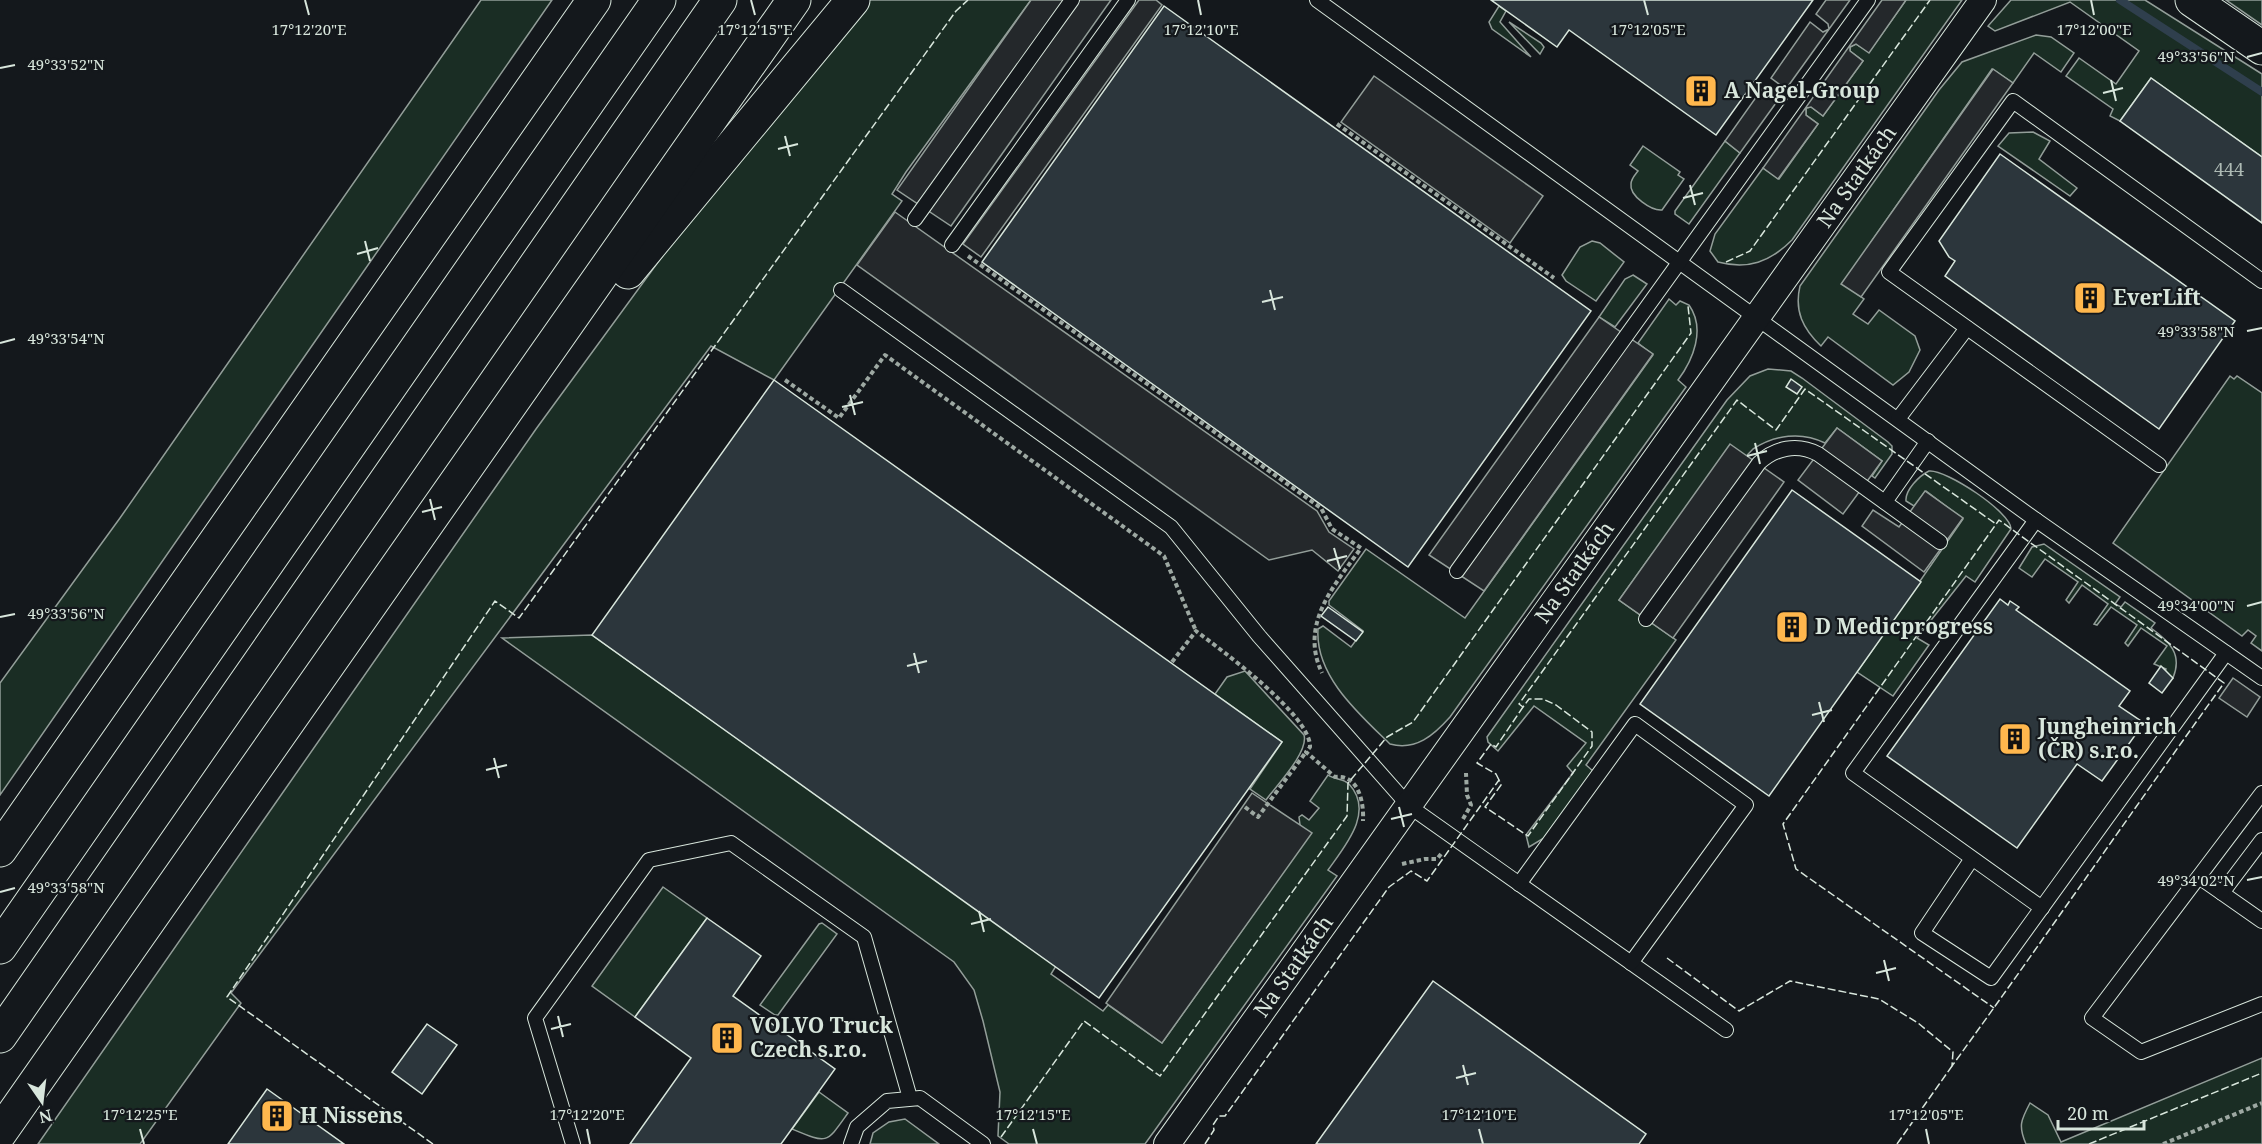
<svg xmlns="http://www.w3.org/2000/svg" width="2262" height="1144" font-family="'Noto Serif',serif">
<rect width="100%" height="100%" fill="#14181c"/>
<g fill="#1a2d24" stroke="#939e99" stroke-width="1.5">
<polygon points="481,0 552,0 0,795 0,683 120,518"/>
<polygon points="869,0 1031,0 906,172 892,194 902,201 774,380 711,346 231,993 241,1003 140,1144 38,1144 536,429 713,187"/>
<path d="M 1906,0 L 1962,0 L 1792,240 C 1770,262 1748,270 1718,262 L 1710,251 L 1715,234 L 1763,168 L 1779,179 L 1818,124 L 1806,115 L 1806,108 L 1811,107 L 1823,116 L 1863,61 L 1850,51 L 1850,47 L 1856,44 L 1869,52 Z"/>
<polygon points="2011,0 2145,0 2262,74 2262,157 2151,78 2120,121 2110,116 2113,109 2066,76 2079,58 2116,84 2139,51 2070,2 1995,31 1988,26"/>
<polygon points="2226,0 2262,0 2262,25"/>
<polygon points="1499,6 1506,11 1500,22 1531,57 1492,29 1489,22"/>
<polygon points="1509,22 1541,43 1544,47 1540,54"/>
<path d="M 2036,35 L 2051,37 L 2074,53 L 2061,72 L 2034,53 L 2013,83 L 1992,69 L 1871,242 L 1857,294 L 1864,299 L 1853,314 L 1868,324 L 1879,310 L 1915,336 L 1920,350 L 1909,372 L 1893,385 L 1828,337 L 1821,346 C 1803,329 1794,311 1800,286 L 1939,90 L 1962,62 Z"/>
<polygon points="2033,132 2050,141 2039,159 2077,188 2070,196 1998,146 2009,133"/>
<polygon points="1725,141 1740,153 1689,224 1675,214 1675,211"/>
<path d="M 1643,146 L 1680,172 L 1678,175 L 1684,179 L 1662,210 C 1652,211 1629,196 1631,184 C 1631,179 1635,175 1638,171 L 1630,165 Z"/>
<polygon points="1592,241 1600,243 1624,262 1596,301 1566,281 1562,275 1580,247"/>
<polygon points="1633,275 1647,284 1615,327 1599,317 1625,279"/>
<path d="M 1669,299 L 1676,305 L 1680,301 L 1689,305 C 1706,329 1693,360 1678,380 L 1686,387 L 1450,717 C 1434,735 1416,751 1390,744 C 1359,714 1315,676 1318,629 L 1323,626 L 1351,647 L 1363,631 L 1329,605 L 1329,601 L 1366,549 L 1465,618 L 1653,355 L 1638,343 Z"/>
<path d="M 1768,369 L 1791,371 L 1802,378 L 1888,442 L 1892,446 L 1892,454 L 1875,478 L 1872,476 L 1882,461 L 1837,428 L 1825,443 C 1801,431 1775,435 1753,449 L 1652,554 L 1619,600 L 1676,640 L 1586,765 L 1593,771 L 1544,838 L 1529,847 L 1526,835 L 1573,773 L 1567,766 L 1586,743 L 1534,706 L 1498,751 L 1488,742 L 1487,737 L 1727,400 L 1750,376 Z"/>
<polygon points="2230,376 2234,379 2237,376 2262,393 2262,651 2251,643 2256,636 2248,630 2242,636 2113,543"/>
<path d="M 1929,471 C 1946,469 2012,513 2011,529 L 1975,582 L 1966,576 L 1917,638 L 1929,645 L 1893,696 L 1857,672 L 1963,519 L 1926,491 L 1914,506 L 1906,501 C 1905,490 1919,476 1929,471 Z"/>
<path d="M 2044,544 L 2120,597 L 2115,604 L 2121,607 L 2125,602 L 2155,623 L 2151,628 C 2169,641 2183,654 2173,678 L 2165,672 L 2166,669 L 2154,664 L 2167,646 L 2141,628 L 2128,646 L 2125,643 L 2137,625 L 2111,607 L 2097,625 L 2094,624 L 2108,604 L 2082,585 L 2069,603 L 2066,600 L 2078,582 L 2045,559 L 2032,577 L 2019,568 L 2032,547 Z"/>
<path d="M 592,635 L 1056,966 L 1051,974 L 1103,1011 L 1108,1005 L 1162,1043 L 1272,888 L 1300,825 L 1299,817 L 1302,815 L 1309,820 L 1319,808 L 1310,801 L 1328,775 C 1335,780 1343,778 1349,784 C 1375,812 1345,846 1328,870 L 1337,876 L 1145,1144 L 1009,1144 L 998,1136 L 1000,1092 L 983,1021 L 974,990 L 954,962 L 502,638 Z"/>
<path d="M 1245,671 L 1304,735 C 1309,752 1276,786 1266,800 L 1250,789 L 1282,742 L 1215,694 L 1227,677 Z"/>
<polygon points="663,887 707,918 635,1017 592,986"/>
<polygon points="822,923 837,934 778,1015 775,1015 760,1005 819,924"/>
<path d="M 2262,1058 L 2262,1144 L 2026,1144 C 2018,1126 2021,1120 2030,1103 L 2048,1115 L 2061,1142 Z"/>
<path d="M 819,1092 L 848,1113 C 826,1144 828,1144 792,1129 Z"/>
<polygon points="905,1119 939,1144 870,1144 873,1133 889,1122"/>
</g>
<g fill="#24282b" stroke="#939e99" stroke-width="1.5">
<polygon points="1031,0 1111,0 951,226 897,190"/>
<polygon points="1139,0 1156,0 1162,5 981,257 963,244"/>
<polygon points="1826,0 1850,0 1740,153 1725,141 1764,86 1777,95 1784,92 1783,87 1771,78 1810,22 1823,32 1829,29 1828,24 1816,14"/>
<polygon points="1882,0 1906,0 1869,53 1856,44 1850,47 1850,51 1863,61 1823,116 1811,107 1806,108 1806,115 1818,124 1778,179 1763,168"/>
<polygon points="1993,69 2013,83 1861,297 1841,284"/>
<polygon points="1374,76 1543,196 1510,243 1341,122"/>
<polygon points="895,212 1317,511 1329,532 1354,549 1338,571 1312,550 1269,560 857,265"/>
<polygon points="1599,317 1653,354 1484,591 1429,555"/>
<polygon points="1837,428 1882,461 1843,514 1798,480"/>
<polygon points="1730,444 1784,482 1673,638 1619,600"/>
<polygon points="1925,491 1963,518 1924,572 1862,526 1873,510 1899,527"/>
<polygon points="2233,678 2260,697 2247,717 2219,698"/>
<polygon points="1252,793 1312,833 1162,1043 1106,1003"/>
</g>
<g fill="none" stroke-linecap="round" stroke-linejoin="round">
<polyline stroke="#2f3f4d" stroke-width="8" points="2120,0 2262,92"/>
</g>
<g fill="#2c363c" stroke="#d8e6dc" stroke-width="1.5">
<polygon points="1491,0 1813,0 1716,135 1569,30 1557,47"/>
<polygon points="1164,6 1591,311 1408,567 982,262"/>
<polygon points="2151,78 2262,157 2262,223 2120,121"/>
<polygon points="2000,154 2235,321 2159,429 1945,276 1955,261 1949,257 1939,241"/>
<polygon points="1791,379 1802,387 1797,394 1786,387"/>
<polygon points="774,380 1282,742 1099,998 592,635"/>
<polygon points="1792,490 1921,582 1769,796 1640,704"/>
<polygon points="2000,599 2008,605 2010,601 2019,607 2016,610 2130,691 2119,706 2144,723 2102,781 2077,764 2017,848 1887,756"/>
<polygon points="1328,607 1363,632 1356,641 1321,616"/>
<polygon points="2161,666 2173,678 2162,693 2149,683"/>
<polygon points="707,918 761,956 733,996 835,1069 781,1144 630,1144 691,1058 635,1017"/>
<polygon points="1433,981 1646,1134 1639,1144 1316,1144"/>
<polygon points="427,1024 457,1045 422,1094 392,1072"/>
<polygon points="267,1089 344,1144 228,1144"/>
</g>
<g fill="none" stroke-linecap="round" stroke-linejoin="round">
<g stroke="#d8e6dc" stroke-width="16">
<g id="lane">
<polyline points="1317,0 2036,520 2262,678"/>
<polyline points="915,219 1072,0"/>
<polyline points="952,245 1128,0"/>
<polyline points="841,290 1171,527 1259,636 1409,806 1726,1030"/>
<polyline points="1898,419 1967,328"/>
<polyline points="2159,465 1889,272 2013,101 2262,281"/>
<polyline points="1885,502 1928,441"/>
<polyline points="2036,520 1853,773 2042,908"/>
<polyline points="1457,571 1868,0"/>
<path d="M 1646,619 L 1759,463 C 1775,448 1797,443 1818,454 L 1940,542"/>
<polyline points="2262,793 2092,1018 2141,1052 2262,1004"/>
<polyline points="2262,840 2222,893 2262,921"/>
<polyline points="1971,860 1922,933 1991,978 2226,653"/>
<polyline points="2199,877 2222,893"/>
<polyline points="1519,884 1635,724 1746,805 1631,963"/>
<polyline points="573,1144 535,1018 649,860 731,843 864,937 910,1098"/>
<polyline points="851,1144 857,1127 887,1101 920,1098 983,1144"/>
</g>
</g>
<g stroke="#d8e6dc" stroke-width="28">
<g id="street">
<path id="s1" d="M 1167,1144 L 1983,0"/>
</g>
</g>
<g stroke="#d8e6dc" stroke-width="35">
<polyline id="secondary" points="2192,0 2262,48"/>
</g>
<g stroke="#d8e6dc" stroke-width="35">
<g id="highway">
<polyline points="628,272 853,0"/>
<polyline points="0,850 594,0"/>
<polyline points="0,947 659,0"/>
<polyline points="0,1036 720,0"/>
<polyline points="0,1133 794,0"/>
</g>
</g>
<g stroke="#9da8a2" stroke-width="4" stroke-dasharray="4.5 3" stroke-linecap="butt">
<polyline points="1337,124 1554,278"/>
<path d="M 968,256 L 1321,508 L 1332,529 L 1361,548 C 1334,586 1299,624 1322,673"/>
<polyline points="785,380 839,418 885,355 1164,556 1196,631"/>
<path d="M 1172,662 L 1196,631 C 1221,650 1311,715 1310,747 L 1306,752 L 1335,777 C 1359,774 1364,803 1363,821"/>
<polyline points="1245,807 1258,817 1306,752"/>
<polyline points="1463,819 1471,805 1467,795 1466,773"/>
<polyline points="1402,864 1425,859 1437,859 1441,854"/>
<polyline points="2163,1144 2262,1103"/>
</g>
<use href="#lane" stroke="#14181c" stroke-width="14"/>
<use href="#street" stroke="#14181c" stroke-width="26"/>
<use href="#secondary" stroke="#14181c" stroke-width="33"/>
<use href="#highway" stroke="#14181c" stroke-width="33"/>
<g stroke="#d8e6dc" stroke-width="1.5" stroke-dasharray="8 3" stroke-linecap="butt">
<polyline points="1726,262 1750,251 1930,0"/>
<polyline points="1499,780 1496,774 1477,763 1491,744 1496,747 1523,707"/>
<path d="M 1667,958 L 1739,1011 L 1790,981 L 1879,999 L 1918,1023 L 1953,1052 L 1952,1066 C 2044,939 2133,810 2224,683 L 1999,520 L 1783,824 L 1796,869 L 1994,1008"/>
<polyline points="1001,1137 1084,1021 1160,1076 1347,816 1348,783 1387,737 1413,722 1691,333 1688,306"/>
<polyline points="433,1144 227,997 495,601 519,618 956,11 968,0"/>
<polyline points="1205,1144 1214,1130 1213,1125 1219,1116 1225,1116 1389,887 1411,871 1427,881 1499,780 1501,785 1485,807 1528,836 1592,746 1592,732 1556,705 1543,699 1529,699 1523,707 1519,704 1737,400 1776,430 1805,389 1996,524"/>
<polyline points="1897,1144 1952,1066"/>
<polyline points="2089,1144 2262,1073"/>
</g>
</g>
<path fill="none" stroke="#d8e6dc" stroke-width="2" d="M 305,0 L 309,15M 751,0 L 755,15M 1198,0 L 1201,15M 1644,0 L 1648,15M 2091,0 L 2094,15M 2247,57 L 2262,53M 0,68 L 15,65M 2111,80 L 2116,101M 2103,93 L 2123,88M 785,136 L 790,156M 778,149 L 798,144M 1690,185 L 1695,205M 1683,198 L 1703,193M 365,241 L 370,261M 357,254 L 378,248M 1270,290 L 1275,310M 1262,302 L 1283,297M 2247,331 L 2262,328M 0,343 L 15,339M 850,395 L 855,415M 842,407 L 863,402M 1755,443 L 1760,464M 1747,456 L 1767,451M 430,499 L 435,520M 422,512 L 442,507M 1334,548 L 1340,569M 1327,561 L 1347,556M 2247,606 L 2262,602M 0,617 L 15,614M 914,653 L 919,673M 907,666 L 927,661M 1819,702 L 1824,722M 1812,715 L 1832,710M 494,758 L 499,778M 486,770 L 507,765M 1399,807 L 1404,827M 1391,819 L 1412,814M 2247,880 L 2262,877M 0,892 L 15,888M 979,911 L 984,932M 971,924 L 991,919M 1884,960 L 1889,981M 1876,973 L 1896,968M 558,1016 L 563,1037M 551,1029 L 571,1024M 1463,1065 L 1468,1085M 1456,1078 L 1476,1073M 140,1129 L 144,1144M 587,1129 L 590,1144M 1033,1129 L 1037,1144M 1479,1129 L 1483,1144M 1926,1129 L 1929,1144"/>
<defs>
<g id="building-square" transform="scale(1.725)"><rect x="-9" y="-9" width="18" height="18" rx="4" fill="#ffb74d" stroke="#14181c"/><path d="M-4-6H4V6H1V3H-1V6H-4ZM-2.5-4.3h1.7v1.8h-1.7ZM.8-4.3h1.7v1.8H.8ZM-2.5-1h1.7V.8h-1.7ZM.8-1h1.7V.8H.8Z" fill="#111"/></g>
</defs>
<g fill-rule="evenodd">
<use href="#building-square" x="1701" y="91"/>
<use href="#building-square" x="2090" y="298"/>
<use href="#building-square" x="1792" y="627"/>
<use href="#building-square" x="2015" y="739"/>
<use href="#building-square" x="727" y="1038"/>
<use href="#building-square" x="277" y="1116"/>
</g>
<g text-anchor="middle" stroke-width="4.5" stroke-linejoin="round" paint-order="stroke">
<g font-size="18" fill="#adbab4">
<text x="2229" y="176">444</text>
</g>
<g font-size="21" font-weight="bold" fill="#d8e6dc" stroke="#14181c" text-anchor="start">
<text x="1724" y="98">A Nagel-Group</text>
<text x="2113" y="305">EverLift</text>
<text x="1815" y="634">D Medicprogress</text>
<text x="2038" y="734">Jungheinrich<tspan x="2038" dy="24">(ČR) s.r.o.</tspan></text>
<text x="750" y="1033">VOLVO Truck<tspan x="750" dy="24">Czech s.r.o.</tspan></text>
<text x="300" y="1123">H Nissens</text>
</g>
<g font-size="21" fill="#d8e6dc" stroke="#14181c">
<text dy="7" stroke="none"><textPath href="#s1" startOffset="1188">Na Statkách</textPath></text>
<text dy="7" stroke="none"><textPath href="#s1" startOffset="702">Na Statkách</textPath></text>
<text dy="7" stroke="none"><textPath href="#s1" startOffset="218">Na Statkách</textPath></text>
</g>
</g>
<g font-size="15" text-anchor="middle" fill="#d8e6dc" stroke="#14181c" stroke-width="4.5" stroke-linejoin="round" paint-order="stroke">
<text x="309" y="35">17°12'20"E</text>
<text x="755" y="35">17°12'15"E</text>
<text x="1201" y="35">17°12'10"E</text>
<text x="1648" y="35">17°12'05"E</text>
<text x="2094" y="35">17°12'00"E</text>
<text x="2196" y="62">49°33'56"N</text>
<text x="66" y="70">49°33'52"N</text>
<text x="2196" y="337">49°33'58"N</text>
<text x="66" y="344">49°33'54"N</text>
<text x="2196" y="611">49°34'00"N</text>
<text x="66" y="619">49°33'56"N</text>
<text x="2196" y="886">49°34'02"N</text>
<text x="66" y="893">49°33'58"N</text>
<text x="140" y="1120">17°12'25"E</text>
<text x="587" y="1120">17°12'20"E</text>
<text x="1033" y="1120">17°12'15"E</text>
<text x="1479" y="1120">17°12'10"E</text>
<text x="1926" y="1120">17°12'05"E</text>
</g>
<g transform="translate(42 1102) rotate(166)" stroke="#14181c" stroke-width="4.5" paint-order="stroke">
<path d="M0-4.5L10 22L0 15L-10 22Z" fill="#d8e6dc"/>
<text y="-9" font-size="16" font-weight="bold" text-anchor="middle" fill="#d8e6dc">N</text>
</g>
<path d="M2058 1120v9h86v-9" fill="none" stroke="#d8e6dc" stroke-width="3"/>
<text x="2067" y="1120" font-size="18" fill="#d8e6dc" stroke="#14181c" stroke-width="4.5" paint-order="stroke">20 m</text>
</svg>
